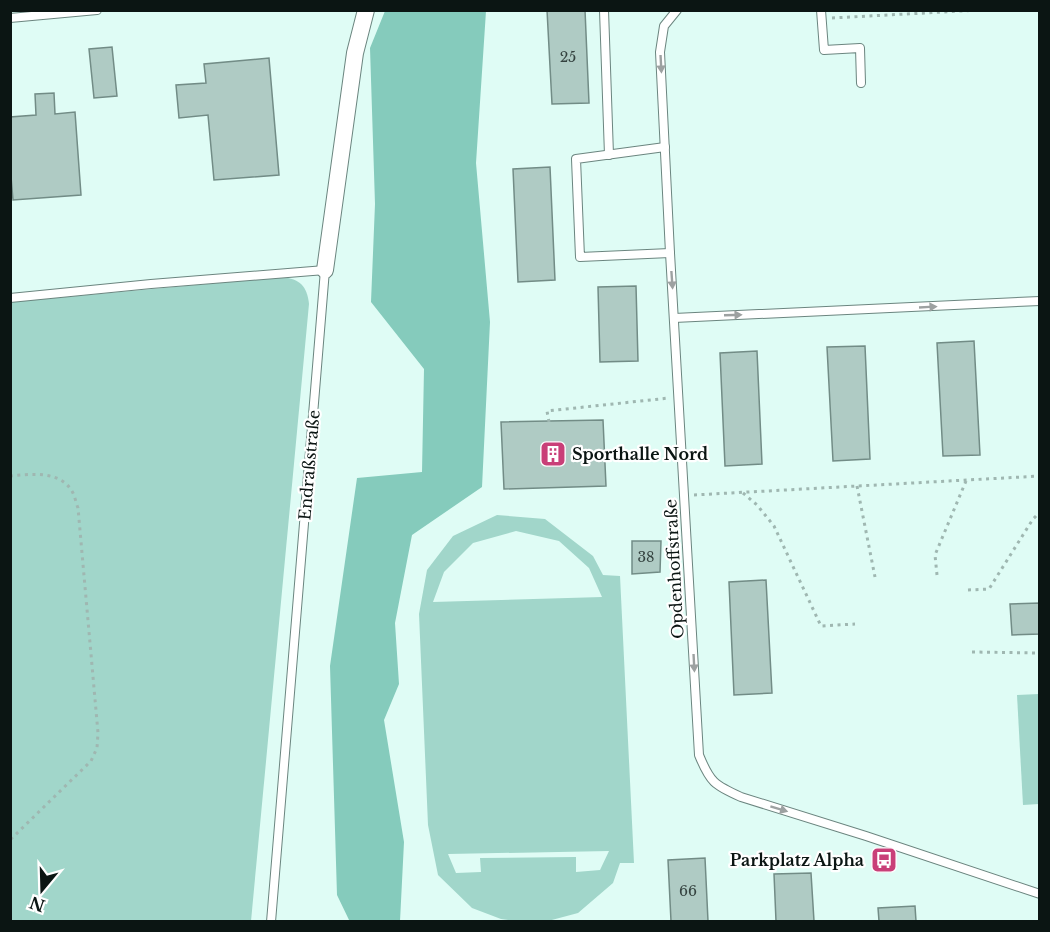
<svg xmlns="http://www.w3.org/2000/svg" width="1050" height="932" font-family="'Libre Baskerville',serif">
<rect width="100%" height="100%" fill="#dffcf5"/>
<g fill="#a1d6ca" fill-rule="evenodd">
<path d="M 282,277 C 300,279 307,286 309,304 L 251,921 L 11,922 L 11,302 Z"/>
<path d="M 497,515 L 545,519 L 593,556 L 603,575 L 620,576 L 634,863 L 620,863 L 613,883 L 578,913 L 548,921 L 517,921 L 501,919 L 472,908 L 438,875 L 428,825 L 419,614 L 427,570 L 453,536 ZM 516,531 L 559,541 L 589,568 L 602,597 L 433,602 L 444,572 L 473,543 ZM 609,851 L 600,870 L 576,872 L 576,857 L 480,858 L 481,872 L 456,873 L 448,854 Z"/>
<polygon points="1039,694 1039,804 1023,805 1017,695"/>
</g>
<polygon fill="#85cbbc" points="385,11 486,11 476,163 490,322 482,487 412,535 395,623 399,684 384,720 404,842 400,921 350,922 337,895 330,666 357,478 422,472 424,369 371,302 375,204 370,48"/>
<g fill="#afcbc4" stroke="#728c86" stroke-width="1.5">
<polygon points="547,10 585,10 589,103 552,104"/>
<polygon points="112,47 117,96 94,98 89,49"/>
<polygon points="269,58 279,175 214,180 208,115 179,118 176,85 206,83 204,64"/>
<polygon points="54,93 55,114 75,112 81,195 13,200 10,165 10,117 36,115 35,94"/>
<polygon points="550,167 555,280 518,282 513,169"/>
<polygon points="636,286 638,361 600,362 598,287"/>
<polygon points="974,341 980,455 943,456 937,343"/>
<polygon points="865,346 870,459 833,461 827,347"/>
<polygon points="757,351 762,464 725,466 720,353"/>
<polygon points="603,420 606,486 504,489 501,422"/>
<polygon points="632,541 661,541 660,572 632,574"/>
<polygon points="766,580 772,693 734,695 729,582"/>
<polygon points="1040,603 1040,634 1012,635 1010,604"/>
<polygon points="705,858 708,921 671,921 668,860"/>
<polygon points="811,873 814,921 776,921 774,874"/>
<polygon points="915,906 916,921 879,921 878,908"/>
</g>
<g fill="none" stroke-linecap="round" stroke-linejoin="round">
<g stroke="#6b857f" stroke-width="10">
<g id="service">
<polyline points="604,10 609,155"/>
<path d="M 677,10 L 664,26 L 660,52 L 670,253 L 699,755 C 710,782 714,785 741,797 L 866,836 L 1040,894"/>
<polyline points="821,10 824,50 860,48 861,83"/>
<polyline points="10,18 97,10"/>
<polyline points="665,147 576,159 580,257 670,253"/>
<polyline points="10,298 151,284 325,270 271,922"/>
<polyline points="674,318 1040,301"/>
</g>
</g>
<g stroke="#6b857f" stroke-width="18">
<polyline id="minor" points="325,270 355,53 366,10"/>
</g>
<g stroke="#9fb7b1" stroke-width="3" stroke-dasharray="3 4.5" stroke-linecap="butt">
<polyline points="832,18 980,10"/>
<polyline points="549,422 547,411 669,398"/>
<path d="M 10,476 C 32,474 61,470 73,493 C 75,497 76,503 78,508 L 98,733 L 97,748 L 91,761 L 10,840"/>
<polyline points="857,486 875,577"/>
<polyline points="743,493 757,505 774,526 821,626 855,624"/>
<polyline points="694,495 1040,476"/>
<polyline points="937,575 935,555 966,481"/>
<polyline points="968,590 989,589 1033,519 1040,512"/>
<polyline points="972,652 1040,653"/>
</g>
<use href="#service" stroke="#fff" stroke-width="8"/>
<use href="#minor" stroke="#fff" stroke-width="16"/>
</g>
<defs><path id="oneway-solid" d="M-6-.8H1V-3.2L6.5 0L1 3.2V.8H-6Z" transform="scale(1.5)"/></defs>
<g fill="#9da1a1">
<use href="#oneway-solid" transform="translate(661 64) rotate(87)"/>
<use href="#oneway-solid" transform="translate(672 280) rotate(86)"/>
<use href="#oneway-solid" transform="translate(928 307) rotate(-3)"/>
<use href="#oneway-solid" transform="translate(733 315) rotate(-2)"/>
<use href="#oneway-solid" transform="translate(694 663) rotate(87)"/>
<use href="#oneway-solid" transform="translate(779 809) rotate(17)"/>
</g>
<defs>
<g id="building-square" transform="scale(1.35)"><rect x="-9" y="-9" width="18" height="18" rx="4" fill="#c93f78" stroke="#fff"/><path d="M-4-6H4V6H1V3H-1V6H-4ZM-2.5-4.3h1.7v1.8h-1.7ZM.8-4.3h1.7v1.8H.8ZM-2.5-1h1.7V.8h-1.7ZM.8-1h1.7V.8H.8Z" fill="#fff"/></g>
<g id="bus-square" transform="scale(1.35)"><rect x="-9" y="-9" width="18" height="18" rx="4" fill="#c93f78" stroke="#fff"/><path d="M-5-6H5V4H4V6H2V4H-2V6H-4V4H-5ZM-3.5-4V0h7V-4ZM-3.5 1.2v1.5H-2V1.2ZM2 1.2v1.5H3.5V1.2Z" fill="#fff"/></g>
</defs>
<g fill-rule="evenodd">
<use href="#building-square" x="553" y="454"/>
<use href="#bus-square" x="884" y="860"/>
</g>
<g text-anchor="middle" stroke-width="4.5" stroke-linejoin="round" paint-order="stroke">
<g font-size="14" fill="#34423f">
<text x="568" y="62">25</text>
<text x="646" y="562">38</text>
<text x="688" y="896">66</text>
</g>
<g font-size="16" font-weight="bold" fill="#0b1513" stroke="#fff" text-anchor="start">
<text x="572" y="460">Sporthalle Nord</text>
<text x="864" y="866" text-anchor="end">Parkplatz Alpha</text>
</g>
<g font-size="16" fill="#0b1513" stroke="#fff">
<text transform="translate(309 465) rotate(-85)" y="6">Endraßstraße</text>
<text transform="translate(674 569) rotate(-93)" y="6">Opdenhoffstraße</text>
</g>
</g>
<rect width="1050" height="932" fill="none" stroke="#0b1513" stroke-width="24"/>
<g transform="translate(42 890) rotate(199)" stroke="#ffffff" stroke-width="4.5" paint-order="stroke">
<path d="M0-4.5L10 22L0 15L-10 22Z" fill="#0b1513"/>
<text y="-9" font-size="16" font-weight="bold" text-anchor="middle" fill="#0b1513">N</text>
</g>
</svg>
